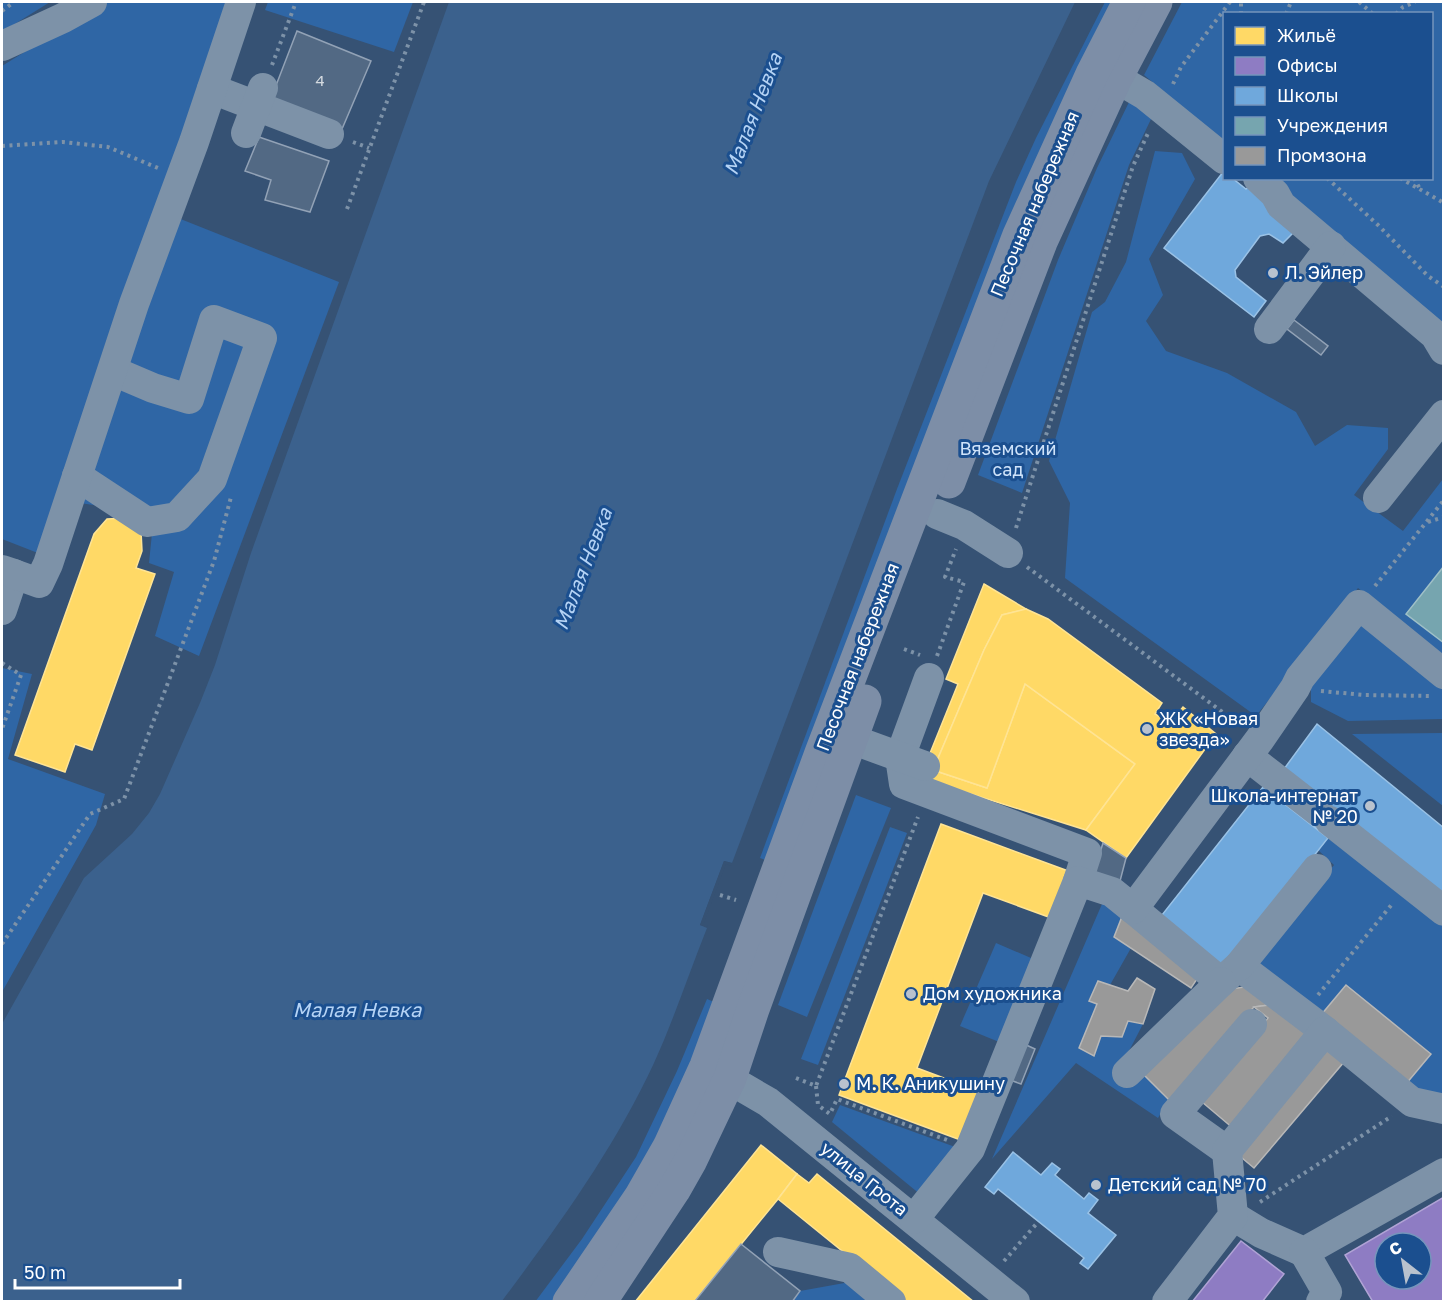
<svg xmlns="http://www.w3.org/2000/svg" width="1445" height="1303" font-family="'Golos Text',sans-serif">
<rect width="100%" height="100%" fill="#365274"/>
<g fill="#2f66a5">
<polygon points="2,2 50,2 2,32"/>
<polygon points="105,2 230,2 43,555 2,539 2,66"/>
<polygon points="268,2 413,2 394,52 265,10"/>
<polygon points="1105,2 1117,2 770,862 760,858 897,489 1016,182 1036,138"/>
<polygon points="1182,2 1443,2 1443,324 1268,179 1432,178 1432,14 1224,14 1224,142 1144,75"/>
<polygon points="1131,98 1152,117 1129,165 1022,493 978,475 1058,260 1097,168"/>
<polygon points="1155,151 1182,153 1195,179 1149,259 1163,295 1146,321 1166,351 1227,373 1296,412 1315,446 1347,425 1388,428 1388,449 1354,495 1403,531 1443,479 1443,656 1358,588 1256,716 1065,578 1070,503 1049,461 1092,312 1105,302 1126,262"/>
<polygon points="178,218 339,282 199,656 155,636 174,572 149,563 152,533 113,508 80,503"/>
<polygon points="1364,623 1443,685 1443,719 1348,721 1311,702 1311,681"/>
<polygon points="2,668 32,674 8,759 105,794 96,825 2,992"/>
<polygon points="1443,733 1443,806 1352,734"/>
<polygon points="856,795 891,808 807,1017 778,1005"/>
<polygon points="890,827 907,833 818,1065 801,1059"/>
<polygon points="1328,838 1443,926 1443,1098 1406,1084 1430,1053 1346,985 1321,1015 1256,960 1334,865 1318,850"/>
<polygon points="1105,897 1123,914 1114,937 1131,948 1110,985 1098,981 1089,1001 1097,1004 1079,1048 1094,1056 1101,1036 1122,1037 1128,1021 1143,1024 1118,1072 1140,1071 1169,1100 1158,1118 1076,1063 992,1159"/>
<polygon points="996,943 1038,961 1004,1044 960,1026"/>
<polygon points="707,999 719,1004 685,1094 560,1301 535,1302 582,1239 636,1157 677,1071"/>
<polygon points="840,1105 958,1148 921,1195 832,1122"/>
<polygon points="850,1282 873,1302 792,1302 800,1291"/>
</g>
<path fill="#3b618d" d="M 449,2 L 1075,2 L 989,181 L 732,863 L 724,861 L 700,925 L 707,928 C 689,973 674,1019 654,1063 C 614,1149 558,1226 502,1301 L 2,1302 L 2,1024 L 84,878 L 132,834 L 149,813 L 160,794 L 200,703 L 215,665 L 251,553 Z"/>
<polygon fill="#365274" points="724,861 732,863 731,866 726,864 704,923 708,925 707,927 700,925"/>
<g fill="#ffd966" stroke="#ffe494" stroke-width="1.5">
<polygon points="126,518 141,531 142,551 136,568 155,574 92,750 75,744 65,772 15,755 94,534 107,519"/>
<polygon points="984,584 1026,609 1002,615 984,650 933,770 987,788 1025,684 1135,764 1086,830 920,778 958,684 946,679"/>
<polygon points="1026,609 1048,619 1162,703 1155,714 1170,723 1183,707 1216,734 1126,858 1086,830 1135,764 1025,684 987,788 933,770 984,650 1002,615"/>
<polygon points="941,824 1071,872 1054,919 983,893 917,1068 984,1093 966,1142 839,1095"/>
<polygon points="761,1145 797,1174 778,1199 694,1302 635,1302"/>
<polygon points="797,1174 809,1183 817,1174 974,1302 905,1302 778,1199"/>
</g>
<g fill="#8e7cc3" stroke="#b0a3d5" stroke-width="1.5" fill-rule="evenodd">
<path d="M 1444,1197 L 1444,1302 L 1373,1302 L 1345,1255 ZM 1385,1243 L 1421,1243 L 1421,1279 L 1385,1279 Z"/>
<polygon points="1241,1241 1284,1274 1262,1302 1192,1302"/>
</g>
<g fill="#6fa8dc" stroke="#9ac2e6" stroke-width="1.5">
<polygon points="1223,172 1224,178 1232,178 1246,189 1250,186 1293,233 1283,243 1269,234 1260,236 1235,270 1236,277 1266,301 1254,317 1164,248"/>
<polygon points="1317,724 1444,828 1444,896 1321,832 1310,823 1284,769"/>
<polygon points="1263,787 1328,838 1223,971 1158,920"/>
<polygon points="1013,1152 1041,1175 1052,1163 1060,1169 1055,1175 1084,1199 1089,1193 1098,1200 1088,1213 1116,1235 1088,1269 1080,1263 1084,1258 998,1189 994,1194 985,1187"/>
</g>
<polygon fill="#76a5af" stroke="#9fc0c7" stroke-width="1.5" points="1444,566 1444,643 1406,614"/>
<g fill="#999" stroke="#b8b8b8" stroke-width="1.5">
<polygon points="1123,914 1201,973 1191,988 1114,937"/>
<polygon points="1137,978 1155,989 1143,1024 1128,1021 1122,1037 1101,1036 1094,1056 1079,1048 1097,1004 1089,1001 1098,981 1128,991"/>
<polygon points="1346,985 1431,1054 1406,1084 1321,1015"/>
<polygon points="1244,987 1269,1005 1254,1007 1169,1100 1140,1071 1225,990"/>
<polygon points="1269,1005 1312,1033 1234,1129 1202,1102 1268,1018 1254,1007"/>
<polygon points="1325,1046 1344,1062 1254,1168 1236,1153"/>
</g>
<g fill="#526984" stroke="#92a2b6" stroke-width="1.5">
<polygon points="297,31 371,61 342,129 270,101"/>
<polygon points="259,137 329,161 310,212 265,200 271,180 245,171"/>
<polygon points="1294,320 1328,346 1321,355 1287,329"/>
<polygon points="1103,843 1126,858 1119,885 1093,875"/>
<polygon points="1024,1044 1035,1049 1021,1084 1010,1080"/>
<polygon points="741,1244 800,1291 792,1302 695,1301"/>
</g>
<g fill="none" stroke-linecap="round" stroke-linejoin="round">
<g stroke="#7d92a8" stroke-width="4" stroke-dasharray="3 4.5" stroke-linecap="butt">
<polyline points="1359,2 1373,14"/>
<polyline points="2,11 14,2"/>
<polyline points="1241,14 1241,2"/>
<polyline points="1286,14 1291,2"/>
<polyline points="1396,14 1403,7 1415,2"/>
<polyline points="272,65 296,2"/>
<polyline points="1173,84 1181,67 1230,2"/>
<polyline points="353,142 369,148"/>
<polyline points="2,146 63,142 108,147 158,168"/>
<polyline points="1327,178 1378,225 1428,276 1444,287"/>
<polyline points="1400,178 1444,203"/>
<polyline points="1414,178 1421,191"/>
<polyline points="347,209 424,2"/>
<polyline points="1428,522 1444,517"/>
<polyline points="1016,528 1133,166 1149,131"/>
<polyline points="1027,567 1240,725"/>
<polyline points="1375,586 1444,500"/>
<polyline points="904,649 920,655"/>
<polyline points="937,656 964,582 945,577 956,549"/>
<polyline points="2,663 21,675 2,729"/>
<polyline points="1321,691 1364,695 1431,696"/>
<polyline points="720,895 736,900"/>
<polyline points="2,944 90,814 124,799 214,561 231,497"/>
<polyline points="1318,995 1393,903"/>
<polyline points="796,1078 816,1086 918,817"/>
<polyline points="816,1086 818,1105 830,1114 837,1099 947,1140"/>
<polyline points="1260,1202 1392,1116"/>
<polyline points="1004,1261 1038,1222"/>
</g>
<g stroke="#7d92a8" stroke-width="30">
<polyline points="2,46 63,18 92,2"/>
<polyline points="1116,78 1145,95 1224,159"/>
<polyline points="212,89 329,134"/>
<polyline points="246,133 263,88"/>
<polyline points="1258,178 1275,194 1281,205 1435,335 1444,350"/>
<polyline points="1269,329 1331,246"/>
<polyline points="77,476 147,522 177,517 212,479 262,338 214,320 189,399 153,388 113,371"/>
<polyline points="1378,498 1444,415"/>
<polyline points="937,514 964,525 1008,553"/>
<polyline points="2,570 14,574 2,610"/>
<polyline points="14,574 39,583 48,564 134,304 194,142 241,2"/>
<polyline points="929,678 900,757 904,784 1087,853 1078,881"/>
<polyline points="851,739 925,766"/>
<polyline points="1247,756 1319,812"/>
<polyline points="1330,821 1444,911"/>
<polyline points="1133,909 1221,982 1239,966 1325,1031"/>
<polyline points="1239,966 1317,869"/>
<polyline points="708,1067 768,1102 1015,1302"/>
<polyline points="1127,1073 1221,982"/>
<polyline points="1227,1151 1175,1114 1252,1024"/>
<polyline points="1233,1216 1261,1233 1304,1252 1444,1173"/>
<polyline points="914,1219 970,1149 1078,881 1112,892 1133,909 1260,739 1295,688 1300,678 1359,605 1444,674"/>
<polyline points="778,1252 850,1268 891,1302"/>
<polyline points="1304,1252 1327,1292 1321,1302"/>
<polyline points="1167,1302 1233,1216 1227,1151 1325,1031 1412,1102 1444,1109"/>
</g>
<g stroke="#7d8ea7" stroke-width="33">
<polyline points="949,482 1041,242 1116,78 1156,2"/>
<polyline points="569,1302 641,1196 669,1147 706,1066 821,753 1019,235 1092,74 1129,2"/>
<polyline points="600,1302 674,1190 691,1160 730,1078 753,1009 865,701"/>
</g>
</g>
<g fill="#b9c2ce" stroke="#1b4f8f" stroke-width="2">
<circle cx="1273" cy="273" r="6"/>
<circle cx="1147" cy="729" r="6"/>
<circle cx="1370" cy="806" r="6"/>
<circle cx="911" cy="994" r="6"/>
<circle cx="844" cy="1084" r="6"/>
<circle cx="1096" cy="1185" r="6"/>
</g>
<g text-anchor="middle" stroke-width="6" stroke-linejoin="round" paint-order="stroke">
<g font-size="15" fill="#d4dae0">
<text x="320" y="86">4</text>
</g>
<g font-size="18" fill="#fff" stroke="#1b4f8f">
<text transform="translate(1035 204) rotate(-67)" y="6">Песочная набережная</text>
<text transform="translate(858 657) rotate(-69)" y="6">Песочная набережная</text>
<text transform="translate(864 1179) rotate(39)" y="6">улица Грота</text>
</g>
<g font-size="18" fill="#fff" stroke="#1b4f8f" text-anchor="start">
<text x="1285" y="279">Л. Эйлер</text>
<text x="1159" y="725">ЖК «Новая<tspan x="1159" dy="21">звезда»</tspan></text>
<text x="1358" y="802" text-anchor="end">Школа-интернат<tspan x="1358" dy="21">№ 20</tspan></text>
<text x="923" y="1000">Дом художника</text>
<text x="856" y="1090">М. К. Аникушину</text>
<text x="1108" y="1191">Детский сад № 70</text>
</g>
<g font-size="18" fill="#cfe3fa" stroke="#1b4f8f">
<text x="1008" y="455">Вяземский<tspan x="1008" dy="21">сад</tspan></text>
</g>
<g font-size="20" font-style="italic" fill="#b5d3f5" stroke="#1b4f8f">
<text transform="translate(753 114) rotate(-69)" y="7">Малая Невка</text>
<text transform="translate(583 569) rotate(-69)" y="7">Малая Невка</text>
<text x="357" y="1017">Малая Невка</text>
</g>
</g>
<rect width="1445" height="1303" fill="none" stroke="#ffffff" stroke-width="6"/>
<rect x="1223" y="12" width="210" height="168" fill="#1b4f8f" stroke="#7695bc" stroke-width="1.5"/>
<rect x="1235" y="27" width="30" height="18" fill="#ffd966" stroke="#7695bc" stroke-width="1.5"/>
<text x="1277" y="42" font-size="18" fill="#ffffff">Жильё</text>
<rect x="1235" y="57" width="30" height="18" fill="#8e7cc3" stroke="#7695bc" stroke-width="1.5"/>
<text x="1277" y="72" font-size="18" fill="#ffffff">Офисы</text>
<rect x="1235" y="87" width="30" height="18" fill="#6fa8dc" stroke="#7695bc" stroke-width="1.5"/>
<text x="1277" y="102" font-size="18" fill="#ffffff">Школы</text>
<rect x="1235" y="117" width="30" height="18" fill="#76a5af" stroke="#7695bc" stroke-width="1.5"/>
<text x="1277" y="132" font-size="18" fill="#ffffff">Учреждения</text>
<rect x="1235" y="147" width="30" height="18" fill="#999999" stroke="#7695bc" stroke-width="1.5"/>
<text x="1277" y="162" font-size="18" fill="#ffffff">Промзона</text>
<g transform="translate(1403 1261) rotate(329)"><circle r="28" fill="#1b4f8f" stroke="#7695bc" stroke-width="1.5"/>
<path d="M0-4.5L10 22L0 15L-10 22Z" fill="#b9c2ce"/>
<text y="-9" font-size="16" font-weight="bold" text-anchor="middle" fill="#ffffff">С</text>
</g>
<path d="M15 1279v9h165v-9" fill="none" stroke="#ffffff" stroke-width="3"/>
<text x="24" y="1279" font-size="18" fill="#ffffff" stroke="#1b4f8f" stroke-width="4.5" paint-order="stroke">50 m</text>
</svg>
